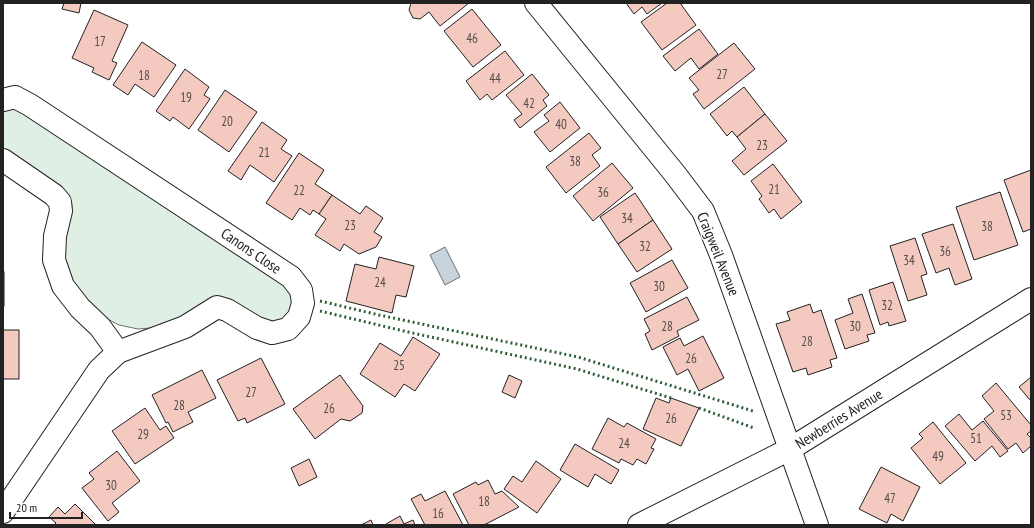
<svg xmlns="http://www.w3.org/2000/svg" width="1034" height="528" font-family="'PT Sans Narrow',sans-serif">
<rect width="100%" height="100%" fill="#fff"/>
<polygon fill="#e0efe3" stroke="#6f6f6f" points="14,106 292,290 294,307 284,321 263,322 230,301 163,327 138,329 119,325 96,313 82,300 67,269 64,253 65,233 72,206 70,200 3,149 3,107"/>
<polygon fill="#c7d3dd" stroke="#6f6f6f" points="445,247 460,277 445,285 430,255"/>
<g fill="#f3c9c0" stroke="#222">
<polygon points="64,3 81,3 79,13 62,9"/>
<polygon points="411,3 469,3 440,26 429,12 420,19 413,18 409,10"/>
<polygon points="626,3 662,3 647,14 642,7 634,14"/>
<polygon points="667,3 680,3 696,25 662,50 641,22"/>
<polygon points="472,9 501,45 473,67 444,31"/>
<polygon points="94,10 128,25 112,61 117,63 109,80 92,72 94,68 72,58"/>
<polygon points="699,29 718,54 699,69 691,58 675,71 663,56"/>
<polygon points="142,42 176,65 154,97 135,84 128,95 113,85"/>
<polygon points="734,43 755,69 704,109 693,94 699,90 689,78"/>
<polygon points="505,51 524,75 492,100 487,94 480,100 466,81"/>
<polygon points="185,69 209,87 204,95 210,99 189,129 173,117 170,121 156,111"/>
<polygon points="532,74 549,95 543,100 547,106 520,128 514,120 522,114 506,95"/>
<polygon points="744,87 765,114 737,137 732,131 727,136 710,114"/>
<polygon points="225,90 257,112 229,152 198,130"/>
<polygon points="560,102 580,128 550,152 534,132 549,121 544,115"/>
<polygon points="765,114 787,141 744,175 732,161 746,149 737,137"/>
<polygon points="262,122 287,140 281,149 292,156 274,182 250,165 241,180 228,171"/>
<polygon points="589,133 601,148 592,155 600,166 566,193 546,167"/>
<polygon points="299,153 324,170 315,184 332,195 319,214 313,210 310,215 300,208 292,220 266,203"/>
<polygon points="612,163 633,188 593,221 573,196"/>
<polygon points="773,164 802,202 781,219 774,209 769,213 759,199 762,196 751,181"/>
<polygon points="1031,170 1031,229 1023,232 1004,180"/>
<polygon points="1000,192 1018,245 974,260 956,207"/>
<polygon points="635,193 653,220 618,244 600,217"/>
<polygon points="332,195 360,214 366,206 383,218 374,232 382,237 376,247 359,254 344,244 340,251 315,235 326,219 319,214"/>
<polygon points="653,220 672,249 637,272 618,244"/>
<polygon points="953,224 972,279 955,285 949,268 936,273 922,234"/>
<polygon points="915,238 927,274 921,276 927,295 908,301 890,246"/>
<polygon points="379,257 414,266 406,297 396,295 392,313 346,301 355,264 376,269"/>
<polygon points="672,260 688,288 646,312 630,283"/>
<rect x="3" y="272" width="1" height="34"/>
<polygon points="893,282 906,321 889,326 888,322 880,325 869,290"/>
<polygon points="862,294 875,333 867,335 869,341 845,349 835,320 853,313 848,299"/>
<polygon points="687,297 699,320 677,331 679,336 652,350 645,334 650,331 644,319"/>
<polygon points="810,304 813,313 821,310 837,358 830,360 832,367 808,375 806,368 793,372 776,324 790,320 787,312"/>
<rect x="3" y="330" width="16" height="49"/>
<polygon points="703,336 724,378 699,391 688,369 677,375 663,347 680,338 684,346"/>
<polygon points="413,337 440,354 415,391 404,384 395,397 360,374 380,343 401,356"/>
<polygon points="261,358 285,404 247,423 245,418 238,421 217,380"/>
<polygon points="202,370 216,398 188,412 193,422 173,432 168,422 166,423 152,395"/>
<polygon points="340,375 363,406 362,413 350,421 341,419 315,439 293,409"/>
<polygon points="509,375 522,381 515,398 502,392"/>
<polygon points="1031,377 1031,401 1019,387"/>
<polygon points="996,383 1031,425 1031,431 1027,434 1031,438 1031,446 1023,453 1016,443 1008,449 984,419 994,411 982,396"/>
<polygon points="656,398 669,403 671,398 699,408 681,446 643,429"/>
<polygon points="145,408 160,430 166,426 174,438 135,464 112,431"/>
<polygon points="959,414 972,430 983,421 1008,451 1000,457 992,446 975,461 945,426"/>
<polygon points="608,418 624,427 627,423 656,439 651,448 654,449 646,464 637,459 633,465 621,459 619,463 592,449"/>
<polygon points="933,422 966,463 940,484 911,448 923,438 919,434"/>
<polygon points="575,444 619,470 611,484 595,474 588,487 560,470"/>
<polygon points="117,451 140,481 112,503 119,512 108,521 82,488 94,479 89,473"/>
<polygon points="309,459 317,477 299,486 291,468"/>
<polygon points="536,461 561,479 537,513 504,489 513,476 522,482"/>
<polygon points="881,467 920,487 903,521 891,514 887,523 859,509"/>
<polygon points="488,480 495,494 502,491 519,507 484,525 469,525 453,494 476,482 478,485"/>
<polygon points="445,491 463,525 425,525 411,499 421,494 425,501"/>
<polygon points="75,504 96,525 54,525 56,523 49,517 58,507 65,514"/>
<polygon points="400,516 404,524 413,520 415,525 387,525 386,524"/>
<polygon points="371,520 373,525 361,525"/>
</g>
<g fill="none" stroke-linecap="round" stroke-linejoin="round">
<g stroke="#222" stroke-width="24">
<g id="minor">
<polyline points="536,3 675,174 703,211 721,255 817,525"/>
<polyline points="3,100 15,97 30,105 291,277 301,290 303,303 299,317 288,329 272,333 257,328 227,310 217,307 185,327 118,352 99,370 3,512"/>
<polyline points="3,160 54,195 60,202 61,211 55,236 54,260 63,286 80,308 100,327 118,352"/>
<polyline points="639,525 790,449 1031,299"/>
</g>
</g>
<use href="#minor" stroke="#fff" stroke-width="22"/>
<g stroke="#2f5e38" stroke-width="3" stroke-dasharray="2 3" stroke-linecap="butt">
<polyline points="320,301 379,315 578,357 753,411"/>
<polyline points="320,311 408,332 577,369 671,398"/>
<polyline points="699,408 754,428"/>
</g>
</g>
<g text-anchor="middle" stroke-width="3" stroke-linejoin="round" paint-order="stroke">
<g font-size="13" fill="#564c4a">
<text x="472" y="43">46</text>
<text x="100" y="46">17</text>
<text x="722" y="79">27</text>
<text x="144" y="80">18</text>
<text x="495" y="83">44</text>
<text x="186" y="102">19</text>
<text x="529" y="108">42</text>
<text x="227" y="126">20</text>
<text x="561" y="129">40</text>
<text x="762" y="150">23</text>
<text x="264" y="157">21</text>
<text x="575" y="166">38</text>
<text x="774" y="194">21</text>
<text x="299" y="195">22</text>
<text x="603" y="197">36</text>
<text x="627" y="223">34</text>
<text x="350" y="230">23</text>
<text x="987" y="231">38</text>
<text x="645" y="251">32</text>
<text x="945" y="256">36</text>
<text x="909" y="265">34</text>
<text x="380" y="287">24</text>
<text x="659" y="291">30</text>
<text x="887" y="310">32</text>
<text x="667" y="331">28</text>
<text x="855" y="331">30</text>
<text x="807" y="346">28</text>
<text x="691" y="363">26</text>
<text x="399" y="370">25</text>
<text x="251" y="397">27</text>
<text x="179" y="410">28</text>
<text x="329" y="413">26</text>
<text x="1006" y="420">53</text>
<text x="671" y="423">26</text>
<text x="143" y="439">29</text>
<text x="976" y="443">51</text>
<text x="624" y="448">24</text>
<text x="938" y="461">49</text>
<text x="111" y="490">30</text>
<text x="890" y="503">47</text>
<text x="484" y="506">18</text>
<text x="438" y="518">16</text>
</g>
<g font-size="15" fill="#222" stroke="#fff">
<text transform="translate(251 251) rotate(34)" y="5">Canons Close</text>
<text transform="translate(718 254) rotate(68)" y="5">Craigweil Avenue</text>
<text transform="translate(839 419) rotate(-32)" y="5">Newberries Avenue</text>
</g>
</g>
<rect width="1034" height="528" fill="none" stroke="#222222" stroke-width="8"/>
<path d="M10 512v6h72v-6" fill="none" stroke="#222222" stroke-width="2"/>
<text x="16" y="512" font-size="12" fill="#222222" stroke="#ffffff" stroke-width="3" paint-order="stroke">20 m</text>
</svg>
